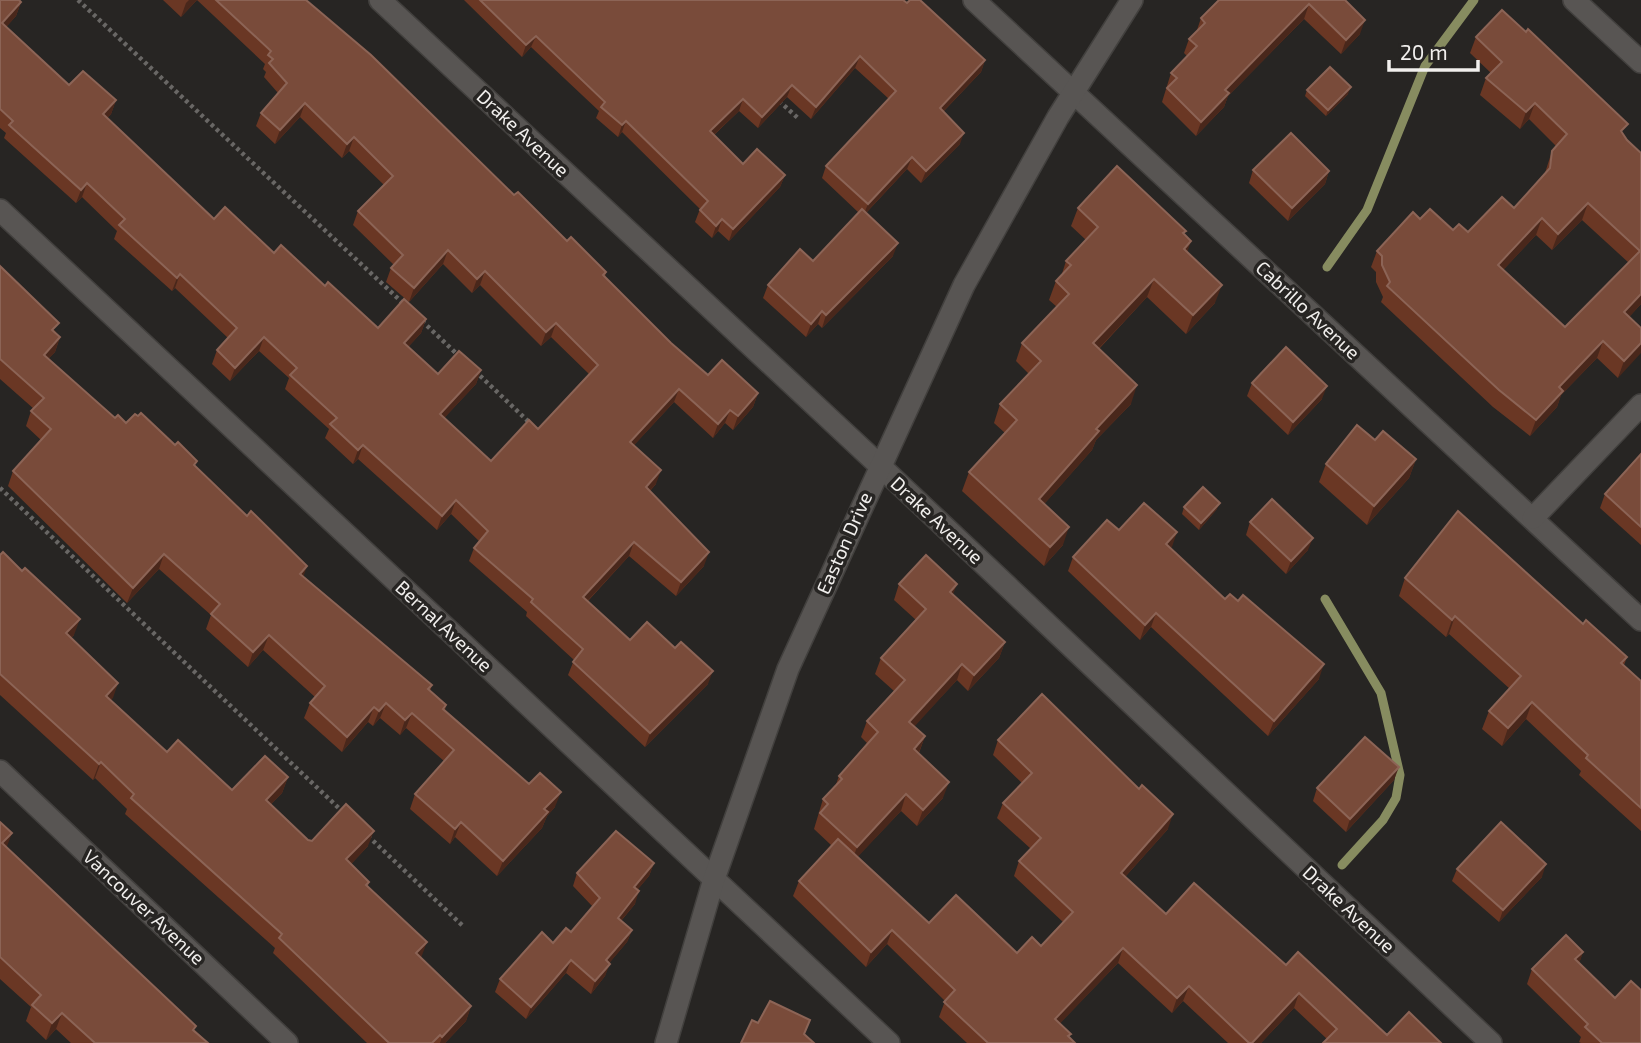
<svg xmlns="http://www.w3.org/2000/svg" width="1641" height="1043" font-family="'Exo 2',sans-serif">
<rect width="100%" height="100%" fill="#272523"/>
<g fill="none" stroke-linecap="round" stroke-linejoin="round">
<g stroke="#878c60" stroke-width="9">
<polyline points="1327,267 1367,210 1425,66 1474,0"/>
<polyline points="1325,599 1381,693 1400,775 1396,798 1383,820 1342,865"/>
</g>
<g stroke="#42403e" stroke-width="24">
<g id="street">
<polyline points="380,0 879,465 1491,1043"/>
<polyline points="974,0 1641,620"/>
<polyline points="1574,0 1641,62"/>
<polyline points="0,210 889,1043"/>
<polyline points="1533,518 1641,405"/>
<polyline points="0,771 287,1043"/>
<polyline points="666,1043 714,879 788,669 964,285 1058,117 1132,0"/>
</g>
</g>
<g stroke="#696765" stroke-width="4.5" stroke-dasharray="3.5 3.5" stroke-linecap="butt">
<polyline points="78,0 405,305"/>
<polyline points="779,101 799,119"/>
<polyline points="422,321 459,356"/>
<polyline points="475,371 530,423"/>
<polyline points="0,488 344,813"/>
<polyline points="368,836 464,927"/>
</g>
<use href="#street" stroke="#585553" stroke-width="21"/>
</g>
<g fill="#6a3724" fill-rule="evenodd">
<polygon points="0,0 21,2 16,16 6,27 69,85 116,100 111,114 107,118 214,219 274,253 325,286 378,328 426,319 421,333 408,347 438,374 481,370 476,384 444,418 491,461 538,429 589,374 551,337 541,346 480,285 472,293 443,264 409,302 386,282 391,268 394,265 353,225 358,211 384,185 349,151 342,158 300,117 275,144 256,126 261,113 278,93 264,77 266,72 263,69 265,64 197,0 181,17 163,0 306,0 514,195 567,241 606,272 605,277 671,343 708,375 758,393 753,407 733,430 725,423 713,438 674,402 634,445 656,484 650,491 704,566 676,596 629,556 588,601 630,640 708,684 645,747 568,675 574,660 526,616 527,612 469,561 474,548 479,541 451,514 437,530 358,459 353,464 325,438 329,429 285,389 289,378 259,351 230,381 212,364 217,350 228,338 175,288 172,291 114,239 117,231 82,197 76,203 4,138 6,133 0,128"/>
<polygon points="464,0 903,0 985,60 981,72 943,112 960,144 921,183 907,169 866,213 893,256 822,328 818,324 806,337 763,298 768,285 813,261 859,213 822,178 826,166 889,99 855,68 811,119 787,97 758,128 739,111 714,135 743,164 785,175 780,187 729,241 718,231 712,238 695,222 700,209 622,132 618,137 596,118 599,111 531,47 522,57"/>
<polygon points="1345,0 1360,34 1341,54 1304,19 1228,96 1224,107 1196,136 1162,102 1171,73 1187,56 1184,53 1189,39 1196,33 1201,18"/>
<path d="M 1476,37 L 1624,135 L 1627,140 L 1641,153 L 1641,304 L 1629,317 L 1641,328 L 1618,378 L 1597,358 L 1561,395 L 1557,407 L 1530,436 L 1493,407 L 1381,302 L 1383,297 L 1376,282 L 1376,272 L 1371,267 L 1377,251 L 1420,219 L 1453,230 L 1468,232 L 1514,208 L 1545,173 L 1552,151 L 1556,146 L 1529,119 L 1520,129 L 1480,95 L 1486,78 L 1491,73 L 1470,53 ZM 1582,220 L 1629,263 L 1565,327 L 1503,270 L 1536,235 L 1552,250 Z"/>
<polygon points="1307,90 1348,94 1326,116 1305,96"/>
<polygon points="1253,170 1329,171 1325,184 1288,221 1249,183"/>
<polygon points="1078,208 1186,231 1184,234 1187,252 1215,303 1186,334 1147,297 1099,349 1131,404 1096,440 1092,450 1044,504 1063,545 1044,566 962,491 969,472 1005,433 994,423 1000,404 1029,374 1016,361 1022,343 1057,307 1049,300 1056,281 1061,277 1066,261 1086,240 1071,226"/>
<polygon points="0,266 60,337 55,352 48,359 115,418 126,423 195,466 303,577 432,685 430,691 446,705 445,710 555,807 547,816 542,828 497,876 455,837 450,844 410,809 415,794 444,761 406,728 400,735 380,718 373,726 368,722 342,752 304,718 310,703 315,697 263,650 248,667 206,629 211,615 159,569 127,603 8,486 13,471 41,440 26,426 31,411 34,409 0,379"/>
<polygon points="1252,383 1322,399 1288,435 1247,396"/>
<polygon points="1375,440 1416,459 1409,478 1367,525 1319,482 1326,464"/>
<polygon points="1641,454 1641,545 1600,508 1605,494"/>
<polygon points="1184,507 1217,509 1199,530 1182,514"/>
<polygon points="1250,522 1308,550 1286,574 1246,535"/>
<polygon points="1119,530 1177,532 1170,548 1225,599 1319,679 1268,736 1151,627 1140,640 1068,571 1073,557"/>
<polygon points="0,555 74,635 71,638 118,683 111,700 167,752 232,790 288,777 282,793 271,804 308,840 368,846 351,864 369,882 368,886 421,958 471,1006 466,1021 445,1043 367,1043 273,953 275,948 125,814 127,809 95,778 93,780 0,695"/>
<polygon points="1405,578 1583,624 1627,657 1624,665 1641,681 1641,831 1579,775 1581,771 1526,719 1502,746 1482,729 1489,711 1510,689 1449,634 1446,637 1399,596"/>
<polygon points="899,584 953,595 1005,642 999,658 968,691 957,680 914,726 925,736 919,753 943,798 917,826 901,811 857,857 929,923 1017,953 1041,946 1063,922 1014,876 1019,861 1031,849 997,818 1003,803 1022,783 993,755 998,740 1168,829 1125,877 1166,914 1286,965 1387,1035 1441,1043 1327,1039 1294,1008 1261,1043 1228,1043 1183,1001 1172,1013 1118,963 1060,1023 1071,1034 1069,1038 1075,1043 967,1043 939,1017 945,1001 887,944 866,967 793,896 799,881 831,845 814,829 823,799 835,787 839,776 867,743 861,737 867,721 894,691 875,674 881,658 916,620 894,600"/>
<polygon points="1394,780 1346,832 1313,801 1317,788"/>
<polygon points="0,822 7,847 208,1043 71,1043 56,1029 46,1040 26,1021 31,1007 0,979"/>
<polygon points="654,863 649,876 637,890 635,904 621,921 632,930 627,942 609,963 605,976 591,994 566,973 526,1019 495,992 500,979 553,943 571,932 593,907 573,886 577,873"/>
<polygon points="1457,869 1542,877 1499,922 1452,881"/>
<polygon points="1583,952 1579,963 1641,1043 1581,1043 1579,1042 1581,1037 1527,984 1532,969"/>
</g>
<g fill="#49271b">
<polygon points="189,0 197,0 181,17 186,3"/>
<polygon points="21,2 16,16 0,34 2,23"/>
<polygon points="1309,4 1304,19 1228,96 1224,107 1196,136 1201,122 1225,90"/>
<polygon points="1365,20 1360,34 1341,54 1346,40"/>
<polygon points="536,36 531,47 522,57 526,45"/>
<polygon points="860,56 855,68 811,119 816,107"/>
<polygon points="985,60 981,72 935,120 940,108"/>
<polygon points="792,85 787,97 758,128 762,117"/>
<polygon points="1351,87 1348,94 1326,116 1328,110"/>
<polygon points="743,99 739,111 706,142 710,131"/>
<polygon points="116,100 111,114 98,128 103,114"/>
<polygon points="305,103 300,117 275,144 280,130"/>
<polygon points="1535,103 1529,119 1520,129 1526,112"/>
<polygon points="626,121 622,132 618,137 622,125"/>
<polygon points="964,133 960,144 921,183 926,171"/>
<polygon points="354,137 349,151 342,158 347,144"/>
<polygon points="912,157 907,169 863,216 868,204"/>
<polygon points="1329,171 1325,184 1288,221 1292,208"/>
<polygon points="785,175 780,187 729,241 733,229"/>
<polygon points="87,183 82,197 76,203 81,190"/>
<polygon points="1588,203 1582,220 1552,250 1558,234"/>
<polygon points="1542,218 1536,235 1492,282 1498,265"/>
<polygon points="722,219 718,231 712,238 716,226"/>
<polygon points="1191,241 1185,259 1184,249"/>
<polygon points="898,243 893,256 822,328 826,315"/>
<polygon points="448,250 443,264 409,302 414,288"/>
<polygon points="485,271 480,285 472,293 477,279"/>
<polygon points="180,274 175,288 172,291 177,278"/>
<polygon points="1154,279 1147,297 1086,362 1093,343"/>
<polygon points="1222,285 1215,303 1186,334 1193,315"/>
<polygon points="1641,294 1641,304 1618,329 1624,312"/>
<polygon points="822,311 818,324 806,337 811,324"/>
<polygon points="426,319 421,333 399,357 404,343"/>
<polygon points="556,323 551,337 541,346 546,332"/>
<polygon points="60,337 55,352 38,370 44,355"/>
<polygon points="264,337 259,351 230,381 235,368"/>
<polygon points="1603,341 1597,358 1561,395 1557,407 1530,436 1536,420 1559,387"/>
<polygon points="1641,343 1641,353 1618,378 1624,361"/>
<polygon points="481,370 476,384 435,428 440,414"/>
<polygon points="1137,385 1131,404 1096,440 1092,450 1032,518 1039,499 1096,429"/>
<polygon points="1327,386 1322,399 1288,435 1293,422"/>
<polygon points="679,389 674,402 625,455 630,442"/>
<polygon points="758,393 753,407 733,430 738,416"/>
<polygon points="730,410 725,423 713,438 718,424"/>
<polygon points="363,445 358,459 353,464 358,450"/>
<polygon points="1416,459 1409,478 1367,525 1374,506"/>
<polygon points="661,470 656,484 641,500 646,487"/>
<polygon points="456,500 451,514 437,530 442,516"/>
<polygon points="1220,503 1217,509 1199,530 1201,523"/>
<polygon points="1069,527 1063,545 1044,566 1050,547"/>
<polygon points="1177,532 1172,547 1161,559 1166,544"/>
<polygon points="1313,538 1308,550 1286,574 1291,561"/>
<polygon points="634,542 629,556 578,611 583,597"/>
<polygon points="709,552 704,566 676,596 681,582"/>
<polygon points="164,554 159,569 127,603 133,588"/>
<polygon points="307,566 302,581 300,574"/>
<polygon points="957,584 951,600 950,592"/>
<polygon points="1156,613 1151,627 1140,640 1145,625"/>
<polygon points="1455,616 1449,634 1446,637 1452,620"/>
<polygon points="80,619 74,635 61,649 66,633"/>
<polygon points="269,635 263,650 248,667 253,652"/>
<polygon points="1005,642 999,658 968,691 974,675"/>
<polygon points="962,664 957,680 904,738 909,722"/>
<polygon points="1324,664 1319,679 1268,736 1274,721"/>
<polygon points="713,671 708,684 645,747 650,733"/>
<polygon points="118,683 113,698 100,711 106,696"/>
<polygon points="1532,702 1526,719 1502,746 1508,728"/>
<polygon points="386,703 380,718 373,726 379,711"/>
<polygon points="374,707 368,722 342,752 347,737"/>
<polygon points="412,713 406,728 400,735 405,720"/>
<polygon points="925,736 919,752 908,765 914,749"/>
<polygon points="101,762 95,778 93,780 99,764"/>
<polygon points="1399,767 1394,780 1346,832 1350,819"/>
<polygon points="288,777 282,793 260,815 266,800"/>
<polygon points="949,782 943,798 917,826 923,810"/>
<polygon points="561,792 555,807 547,816 542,828 497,876 503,861 544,809"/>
<polygon points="906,794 901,811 851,864 857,847"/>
<polygon points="1173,814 1168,829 1115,888 1121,873"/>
<polygon points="461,822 455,837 450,844 455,829"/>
<polygon points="374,831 368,846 341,875 346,859"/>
<polygon points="12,833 6,849 2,843"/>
<polygon points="654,863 649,876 629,900 634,887"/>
<polygon points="1546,864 1542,877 1499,922 1503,910"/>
<polygon points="639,891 635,904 613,930 618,918"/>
<polygon points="632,930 627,942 601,973 606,960"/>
<polygon points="892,930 887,944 866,967 871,952"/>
<polygon points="427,942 421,958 416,953"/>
<polygon points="1123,948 1118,963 1050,1034 1055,1019"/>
<polygon points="1583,952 1578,967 1575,959"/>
<polygon points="571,960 566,973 526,1019 531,1007"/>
<polygon points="610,964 605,976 591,994 595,981"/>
<polygon points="1189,986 1183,1001 1172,1013 1177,998"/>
<polygon points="1299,993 1294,1008 1261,1043 1252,1043"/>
<polygon points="471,1006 466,1021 445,1043 440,1043 442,1037"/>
<polygon points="62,1013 56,1029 46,1040 52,1023"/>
</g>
<g fill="#794b3a" stroke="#8c6456" stroke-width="2" fill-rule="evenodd">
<polygon points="0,0 19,0 21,2 2,23 69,85 83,71 116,100 103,114 214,219 225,207 274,253 281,245 325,286 328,282 378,328 404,299 426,319 404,343 438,374 459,351 481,370 440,414 491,461 529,420 538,429 598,365 556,323 546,332 485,271 477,279 448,250 414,288 391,268 403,255 358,211 393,176 354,137 347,144 305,103 280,130 261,113 287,83 269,63 273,59 268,55 271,51 216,0 306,0 371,55 514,195 518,192 567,241 571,237 606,272 603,275 671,343 708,375 722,360 758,393 738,416 730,410 718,424 679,389 630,442 661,470 646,487 709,552 681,582 634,542 583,597 630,640 647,622 675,648 681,642 713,671 650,733 573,662 583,649 531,602 533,599 474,548 488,531 456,500 442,516 363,445 358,450 330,424 337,418 290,375 297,368 264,337 235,368 217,350 237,328 180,274 177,278 119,225 125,219 87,183 81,190 9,125 13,121 0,109"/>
<polygon points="480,0 903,0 907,3 910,0 920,0 985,60 940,108 964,133 926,171 912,157 868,204 826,166 896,91 860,56 816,107 792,85 762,117 743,99 710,131 743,164 757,149 785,175 733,229 722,219 716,226 700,210 708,201 626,121 622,125 601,107 605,102 536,36 526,45"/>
<polygon points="1219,0 1345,0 1365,20 1346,40 1309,4 1225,90 1229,93 1201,122 1167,88 1177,78 1171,73 1197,46 1189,39 1205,23 1201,18"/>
<path d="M 1502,10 L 1526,32 L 1528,29 L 1628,124 L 1621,131 L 1627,140 L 1641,153 L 1641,294 L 1624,312 L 1641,328 L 1641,343 L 1624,361 L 1603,341 L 1559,387 L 1563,391 L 1536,420 L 1499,390 L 1387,286 L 1390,282 L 1382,265 L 1382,256 L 1377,251 L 1413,212 L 1420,219 L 1430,209 L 1453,230 L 1459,224 L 1468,232 L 1502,197 L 1514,208 L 1550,168 L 1552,151 L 1567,134 L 1535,103 L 1526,112 L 1486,78 L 1502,62 L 1476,37 ZM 1588,203 L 1640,251 L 1565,327 L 1498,265 L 1542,218 L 1558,234 Z"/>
<polygon points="1330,67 1351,87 1328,110 1307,90"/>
<polygon points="1291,133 1329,171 1292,208 1253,170"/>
<polygon points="1117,166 1186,231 1183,233 1191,241 1184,249 1222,285 1193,315 1154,279 1093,343 1137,385 1096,429 1099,431 1039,499 1069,527 1050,547 969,472 1017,420 1000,404 1041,361 1022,343 1069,294 1056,281 1071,265 1066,261 1098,227 1078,208"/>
<polygon points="862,209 898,243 826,315 822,311 811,324 768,285 800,249 813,261"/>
<polygon points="0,266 59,323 52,330 60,337 44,355 115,418 118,415 126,423 135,414 138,416 141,413 175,445 178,442 197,461 194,465 247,516 251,511 307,566 300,574 432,685 428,689 446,705 443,709 529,784 540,773 561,792 544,809 548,812 503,861 461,822 455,829 415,794 454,750 412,713 405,720 386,703 379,711 374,707 347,737 310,703 325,686 269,635 253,652 211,614 220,604 164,554 133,588 13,471 51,429 31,411 44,398 0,359"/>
<polygon points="1286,347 1327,386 1293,422 1252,383"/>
<polygon points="1357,425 1375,440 1383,431 1416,459 1374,506 1326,464"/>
<polygon points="1641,454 1641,527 1605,494"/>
<polygon points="1203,487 1220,503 1201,523 1184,507"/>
<polygon points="1272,499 1313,538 1291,561 1250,522"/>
<polygon points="1144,503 1177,532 1166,544 1225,599 1230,594 1238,601 1243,595 1324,664 1274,721 1156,613 1145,625 1073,557 1107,520 1119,530"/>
<polygon points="1458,511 1583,624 1586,620 1627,657 1621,663 1641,681 1641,808 1586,758 1588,755 1532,702 1508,728 1489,711 1521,676 1455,616 1452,620 1405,578"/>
<polygon points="3,552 22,571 25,568 80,619 66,633 118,683 106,696 167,752 178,740 232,790 265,756 288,777 266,800 308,840 312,841 346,804 374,831 346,859 369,882 366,885 427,942 416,953 471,1006 442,1037 440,1035 432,1043 389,1043 279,938 282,934 131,798 134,794 101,762 99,764 0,674 0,555"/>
<polygon points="926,555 957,584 950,592 1005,642 974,675 962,664 909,722 925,736 914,749 949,782 923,810 906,794 857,847 820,813 828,804 823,799 842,779 839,776 878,732 867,721 905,680 881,658 926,609 899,584"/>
<polygon points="1042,694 1139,789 1142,785 1173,814 1121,873 1166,914 1194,883 1286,965 1298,952 1387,1035 1409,1012 1441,1043 1323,1043 1337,1029 1299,993 1252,1043 1249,1043 1189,986 1177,998 1123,948 1055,1019 1071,1034 1068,1036 1075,1043 988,1043 944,1002 955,990 892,930 871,952 799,881 838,839 929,923 956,895 1017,953 1032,937 1041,946 1073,912 1019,861 1041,838 1003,803 1032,773 998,740"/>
<polygon points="1365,737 1399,767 1350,819 1317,788"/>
<polygon points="0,822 12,833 2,843 196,1026 193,1030 208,1043 95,1043 62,1013 52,1023 32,1005 41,995 0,957"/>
<polygon points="1501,822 1546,864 1503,910 1457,869"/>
<polygon points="616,831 654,863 634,887 639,891 618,918 632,930 606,960 610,964 595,981 571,960 531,1007 500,979 542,932 553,943 566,928 571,932 600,898 577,873"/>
<polygon points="1566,935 1583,952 1575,959 1615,998 1631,981 1641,990 1641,1043 1602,1043 1585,1027 1588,1024 1532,969"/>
<polygon points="770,1001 810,1020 804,1034 814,1043 741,1043 752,1020 758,1023"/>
</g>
<g text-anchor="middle" stroke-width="7" stroke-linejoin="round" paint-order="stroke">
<g font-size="19" fill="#f1efed" stroke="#272523">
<text transform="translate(523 133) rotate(43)" y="7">Drake Avenue</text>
<text transform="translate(1308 310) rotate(43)" y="7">Cabrillo Avenue</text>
<text transform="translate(937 520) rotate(43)" y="7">Drake Avenue</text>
<text transform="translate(844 543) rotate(-66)" y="7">Easton Drive</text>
<text transform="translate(444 626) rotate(43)" y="7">Bernal Avenue</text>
<text transform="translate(144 907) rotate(43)" y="7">Vancouver Avenue</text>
<text transform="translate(1349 909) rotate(43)" y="7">Drake Avenue</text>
</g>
</g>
<path d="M1389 60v10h89v-10" fill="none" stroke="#f1efed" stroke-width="3.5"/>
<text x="1400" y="60" font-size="21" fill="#f1efed" stroke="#272523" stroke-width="5" paint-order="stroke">20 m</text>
</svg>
